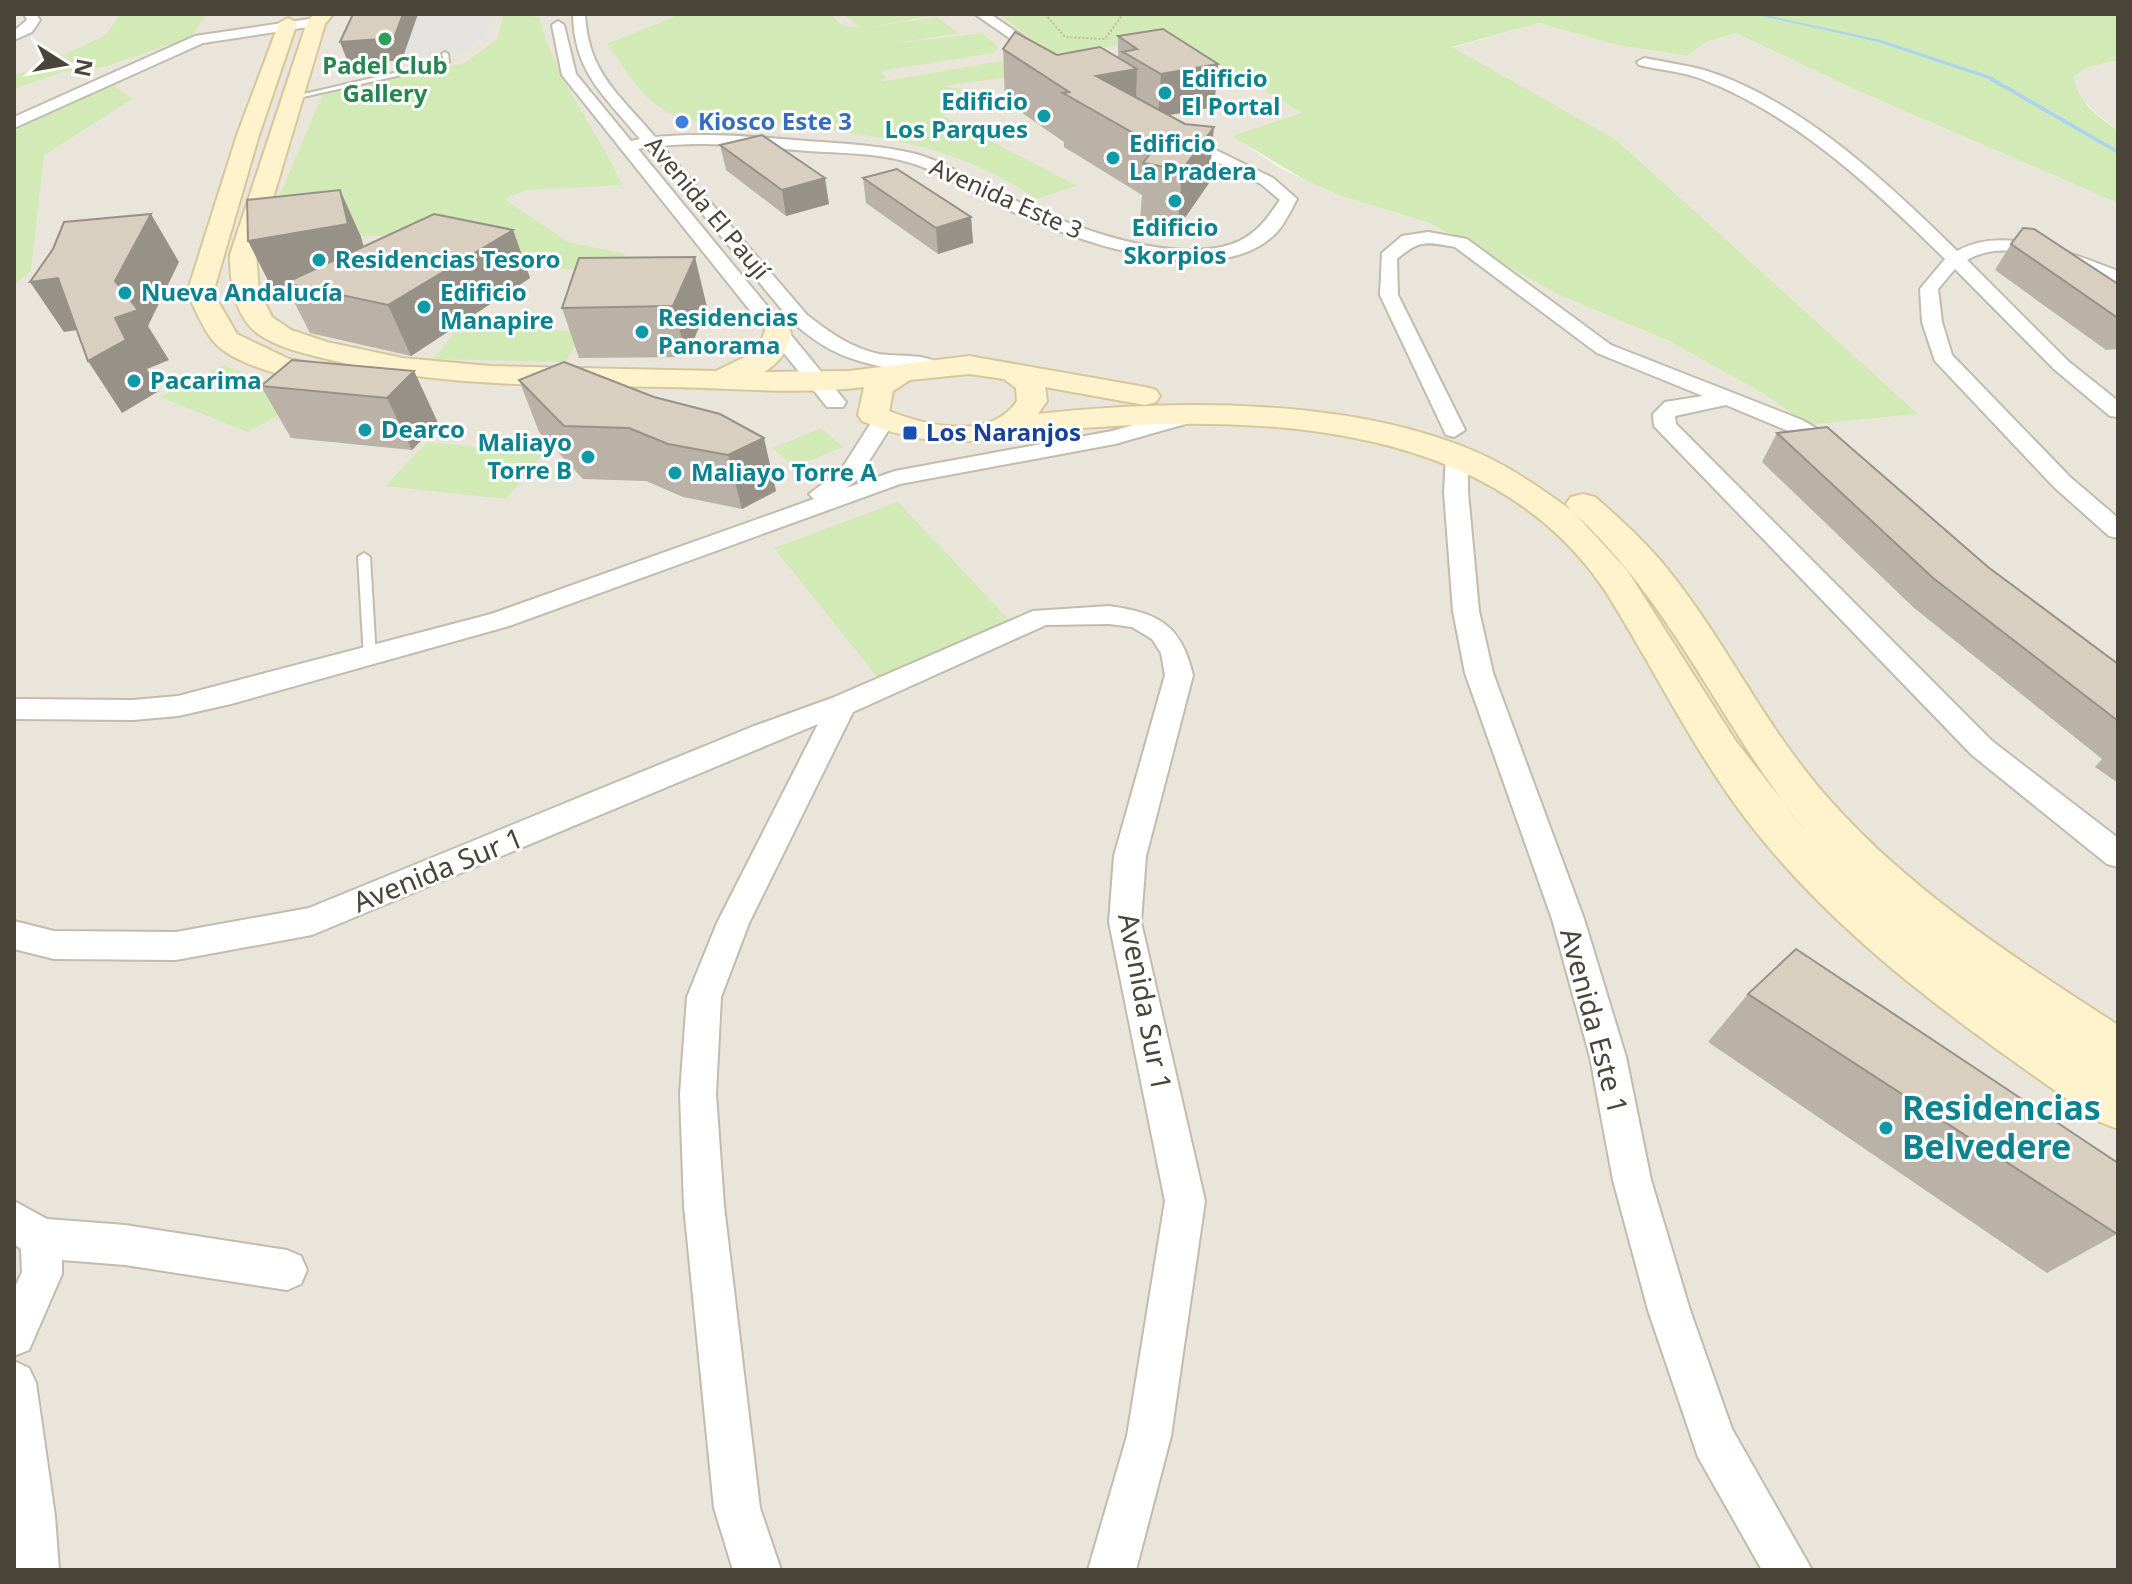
<svg xmlns="http://www.w3.org/2000/svg" width="2132" height="1584" font-family="'Noto Sans',sans-serif">
<rect width="100%" height="100%" fill="#f6f3ec"/>
<g fill="#eae5da">
<polygon points="14,14 1140,14 1303,114 1233,136 1283,170 1341,196 1430,223 1557,294 1667,340 1764,394 1808,425 1917,414 1451,48 1539,23 1617,45 1687,56 1706,42 1736,33 1854,89 2118,203 2118,1570 14,1570"/>
<polygon points="2118,60 2118,130 2096,113 2075,91 2074,77 2085,68"/>
</g>
<g fill="#d2eab5">
<polygon points="120,14 207,14 191,37 104,67 63,72 14,89 14,75 37,68 106,35"/>
<path d="M 504,14 L 539,17 C 554,79 596,127 622,185 L 527,190 L 504,199 L 568,242 L 625,254 L 620,272 L 508,266 L 396,235 L 337,237 L 268,222 L 323,94 L 465,63 L 497,39 Z"/>
<path d="M 681,14 L 831,14 L 841,25 L 861,28 L 844,15 L 939,14 L 864,28 L 937,17 L 958,33 L 892,44 L 982,33 L 998,47 L 994,53 L 880,71 L 886,78 L 879,82 L 1001,61 L 1016,76 L 943,86 L 976,92 L 940,107 L 945,117 L 1077,186 L 1036,199 C 930,125 810,130 688,120 C 645,108 633,79 607,44 Z"/>
<path d="M 999,14 L 2118,14 L 2118,60 L 2085,68 L 2074,77 C 2076,100 2099,118 2118,130 L 2118,203 L 1854,89 L 1736,33 L 1706,42 L 1687,56 L 1617,45 L 1539,23 L 1452,47 L 1616,140 L 1918,414 L 1808,425 L 1764,394 L 1667,340 L 1557,294 L 1430,223 L 1341,196 L 1305,180 L 1232,136 L 1302,113 L 1175,38 L 1051,54 Z"/>
<polygon points="112,84 132,99 44,155 31,270 14,285 14,131"/>
<polygon points="458,328 585,331 565,362 433,359"/>
<polygon points="224,365 309,398 248,432 160,397"/>
<polygon points="821,428 843,447 794,467 773,448"/>
<polygon points="427,442 543,454 506,499 385,486"/>
<polygon points="898,502 1011,622 879,679 774,548"/>
</g>
<polygon fill="#e5e3e0" points="418,14 494,14 486,39 476,41 470,50 402,60"/>
<g fill="none" stroke-linecap="round" stroke-linejoin="round">
<polygon fill="#a9d4f2" fill-rule="evenodd" points="1753,14 1761,14 1881,40 1990,76 2118,150 2118,154 1986,78 1878,42"/>
<g stroke="#c2bbae" stroke-width="4">
<g id="lane">
<polygon points="445,52 448,54 449,62 428,69 294,99 291,97 424,66 444,60 442,54"/>
<polygon points="364,553 370,557 376,658 370,662 364,658 358,557"/>
</g>
</g>
<g stroke="#c2bbae" stroke-width="4">
<g id="street">
<polygon points="24,14 36,14 40,20 32,32 14,40 14,31 27,20"/>
<path d="M 573,14 L 585,14 C 588,73 619,94 655,137 C 706,132 756,137 807,141 C 844,144 880,145 916,154 C 947,163 974,181 1004,195 C 1062,223 1167,266 1232,244 C 1255,236 1267,219 1280,200 L 1261,184 L 1171,139 L 1171,133 L 1181,133 L 1273,178 L 1297,199 C 1291,210 1284,226 1274,235 C 1210,295 1059,235 992,202 C 963,188 936,169 904,161 C 873,153 840,153 808,151 C 759,147 711,141 662,146 L 807,315 C 829,332 851,348 879,354 C 896,357 929,353 940,365 C 926,381 854,362 836,352 C 820,345 807,334 793,323 L 647,147 L 638,149 L 846,402 L 843,407 L 827,407 L 562,75 L 552,25 L 558,21 L 564,25 L 576,74 L 631,141 L 640,139 C 605,96 574,73 573,14 Z"/>
<polygon points="975,14 990,14 1053,57 1041,60"/>
<polygon points="316,18 321,19 321,25 203,43 14,128 14,117 195,36"/>
<path d="M 1644,58 C 1664,62 1685,65 1704,70 C 1799,99 1888,183 1957,251 C 2004,224 2073,254 2118,271 L 2118,283 C 2072,271 2013,233 1967,260 L 2068,361 L 2118,401 L 2118,417 L 2110,416 L 2054,369 L 1955,269 L 1938,289 L 1942,322 L 1952,355 L 2070,477 L 2118,518 L 2118,538 L 2109,536 L 2054,487 L 1935,361 L 1922,322 L 1920,289 L 1945,259 C 1873,188 1795,114 1699,78 C 1680,71 1659,70 1639,65 L 1637,62 Z"/>
<path d="M 1428,232 L 1467,239 L 1611,345 L 1802,420 L 1846,445 L 1849,450 L 1846,455 L 1830,455 L 1786,430 L 1726,405 L 1675,416 L 1676,424 L 1992,741 L 2118,838 L 2118,867 L 2107,864 L 1972,755 L 1654,426 L 1653,414 L 1665,402 L 1703,396 L 1597,353 L 1455,247 C 1427,242 1420,239 1397,259 L 1398,295 L 1465,430 L 1454,437 L 1446,435 L 1380,295 L 1382,253 L 1402,236 Z"/>
<polygon points="1188,410 1199,416 1196,421 1115,444 900,484 509,626 231,704 178,716 133,720 14,719 14,699 133,700 178,696 491,614 814,499 809,494 841,470 876,415 884,413 895,420 857,480 846,488 895,471 1112,431"/>
<polygon points="1457,449 1468,456 1468,492 1479,611 1493,673 1584,919 1626,1057 1651,1180 1690,1310 1732,1429 1812,1570 1762,1570 1698,1457 1648,1310 1613,1180 1590,1057 1552,919 1465,673 1453,611 1444,492 1446,456"/>
<path d="M 1109,606 C 1158,613 1181,624 1193,675 L 1146,856 L 1141,922 L 1205,1201 L 1171,1436 L 1136,1570 L 1088,1570 L 1127,1436 L 1165,1201 L 1109,922 L 1114,856 L 1165,675 L 1161,653 L 1152,639 L 1132,627 L 1109,624 L 1046,625 L 853,712 L 749,923 L 721,997 L 716,1094 L 724,1206 L 760,1508 L 781,1570 L 733,1570 L 714,1508 L 684,1206 L 680,1094 L 687,997 L 717,923 L 818,724 L 312,935 L 176,960 L 54,959 L 14,949 L 14,921 L 54,931 L 176,932 L 309,908 L 754,726 L 832,698 L 1033,611 Z"/>
<polygon points="14,1201 47,1219 125,1225 287,1250 301,1256 307,1270 301,1284 287,1290 125,1265 62,1260 62,1274 29,1350 14,1356 14,1289 22,1272 21,1249 14,1244"/>
<polygon points="14,1361 29,1368 36,1383 55,1516 59,1570 14,1570"/>
</g>
</g>
<g stroke="#d6c79b" stroke-width="4">
<g id="secondary">
<path d="M 314,14 L 333,14 L 325,24 L 256,255 L 259,291 L 272,317 L 291,330 L 327,342 L 402,358 L 490,366 L 716,371 L 757,351 L 767,326 L 787,326 L 791,332 C 789,350 779,363 764,372 L 849,371 L 969,356 L 1145,387 L 1156,390 L 1160,396 L 1156,402 L 1145,405 L 1045,387 L 1047,401 L 1038,414 C 1175,399 1356,397 1483,455 C 1515,470 1543,490 1571,510 L 1566,504 L 1571,497 L 1583,494 L 1595,497 C 1618,517 1640,537 1660,560 C 1719,630 1758,714 1816,784 C 1899,884 2010,955 2118,1025 L 2118,1129 L 2100,1122 C 1973,1033 1841,944 1746,819 C 1692,748 1653,667 1606,592 C 1493,422 1266,415 1082,428 C 994,435 951,458 862,421 L 858,415 L 864,387 C 800,395 734,388 670,387 C 556,385 442,388 331,360 C 306,354 278,348 257,333 C 234,315 230,282 230,255 L 307,22 ZM 969,374 L 1004,379 L 1016,388 L 1017,401 C 990,441 927,426 889,411 L 893,391 L 910,380 ZM 1574,513 C 1673,603 1722,729 1806,831 L 1735,740 L 1627,570 Z"/>
<path d="M 288,18 L 297,23 L 259,135 L 213,293 L 237,334 L 289,359 L 314,364 L 318,370 L 314,376 C 290,382 232,362 215,343 C 203,330 195,308 187,293 L 237,135 L 279,23 Z"/>
</g>
</g>
<polyline stroke="#c4b79f" stroke-width="2" stroke-dasharray="2 2" stroke-linecap="butt" points="1045,14 1065,37 1105,39 1123,14"/>
<use href="#lane" fill="#fff" fill-rule="evenodd"/>
<use href="#street" fill="#fff" fill-rule="evenodd"/>
<use href="#secondary" fill="#fff3cd" fill-rule="evenodd"/>
</g>
<g fill="#bab2a6">
<polygon points="1118,36 1218,64 1214,107 1169,115 1209,183 1178,228 1140,220 1142,195 1064,147 1064,142 1005,101 1003,49 1057,55 1118,58"/>
<polygon points="720,145 829,204 786,216 726,170"/>
<polygon points="863,178 971,217 973,243 938,254 866,203"/>
<polygon points="340,190 361,237 364,247 513,230 530,278 411,356 310,333 287,288 273,290 248,241"/>
<polygon points="2011,244 2118,284 2118,349 2106,350 1995,270"/>
<polygon points="579,258 707,307 687,357 579,358 562,308"/>
<polygon points="414,371 438,423 412,450 291,438 261,386"/>
<polygon points="519,380 654,397 776,491 742,509 683,497 646,481 583,479 539,432"/>
<polygon points="1777,433 1988,567 2118,664 2118,783 2095,767 2102,759 1913,607 1762,462"/>
<polygon points="1748,994 2117,1234 2047,1273 1708,1042"/>
</g>
<g fill="#979187">
<polygon points="403,14 418,14 402,60 349,65 340,42"/>
<polygon points="1218,64 1214,107 1158,117 1161,74"/>
<polygon points="1137,69 1135,122 1096,76"/>
<polygon points="1214,127 1209,183 1178,228 1182,170"/>
<polygon points="825,178 829,204 786,216 782,190"/>
<polygon points="340,190 361,237 370,272 285,283 287,288 273,290 248,241"/>
<polygon points="151,214 179,262 148,326 169,360 147,369 159,391 122,413 88,361 115,318 115,281"/>
<polygon points="971,217 973,243 938,254 936,228"/>
<polygon points="513,230 530,278 411,356 388,305"/>
<polygon points="695,257 707,307 687,357 673,306"/>
<polygon points="58,278 91,328 64,332 30,282"/>
<polygon points="414,371 438,423 412,450 387,398"/>
<polygon points="764,438 776,491 742,509 728,455"/>
</g>
<g fill="#d8cfc1" stroke="#979187" stroke-width="2">
<polygon points="353,14 403,14 394,38 340,42"/>
<polygon points="1163,29 1218,64 1161,74 1123,52 1137,49 1118,36"/>
<polygon points="1015,32 1057,55 1100,47 1137,69 1096,76 1185,124 1214,127 1182,170 1143,163 1156,146 1063,93 1069,92 1003,49"/>
<polygon points="762,135 825,178 782,190 720,145"/>
<polygon points="897,169 971,217 936,228 863,178"/>
<polygon points="340,190 348,224 248,241 247,200"/>
<polygon points="151,214 115,281 138,310 115,318 126,340 88,361 58,278 30,282 53,249 64,222"/>
<polygon points="434,214 513,230 388,305 285,283"/>
<polygon points="2023,228 2034,229 2118,284 2118,318 2011,244"/>
<polygon points="695,257 673,306 562,308 579,258"/>
<polygon points="292,360 414,371 387,398 261,386"/>
<polygon points="564,362 654,397 720,414 764,438 728,455 668,444 629,428 564,426 519,380"/>
<polygon points="1827,427 1988,567 2118,664 2118,721 1933,578 1777,433"/>
<polygon points="1796,949 2118,1163 2117,1234 1748,994"/>
</g>
<circle fill="#2e9e5b" stroke="#fff" stroke-width="3" cx="385" cy="39" r="8"/>
<g fill="#0f9aa8" stroke="#fff" stroke-width="3">
<circle cx="1165" cy="93" r="8"/>
<circle cx="1044" cy="116" r="8"/>
<circle cx="1113" cy="158" r="8"/>
<circle cx="1175" cy="201" r="8"/>
<circle cx="319" cy="260" r="8"/>
<circle cx="125" cy="293" r="8"/>
<circle cx="424" cy="307" r="8"/>
<circle cx="642" cy="332" r="8"/>
<circle cx="134" cy="381" r="8"/>
<circle cx="365" cy="430" r="8"/>
<circle cx="588" cy="457" r="8"/>
<circle cx="675" cy="473" r="8"/>
<circle cx="1886" cy="1128" r="8"/>
</g>
<circle fill="#3f7fe0" stroke="#fff" stroke-width="3" cx="682" cy="122" r="8"/>
<rect fill="#1a4fb4" stroke="#fff" stroke-width="3" x="902" y="425" width="16" height="16" rx="4"/>
<g text-anchor="middle" stroke-width="6" stroke-linejoin="round" paint-order="stroke">
<g font-size="24" font-weight="bold" fill="#27864d" stroke="#fff">
<text x="385" y="74">Padel Club<tspan x="385" dy="28">Gallery</tspan></text>
</g>
<g font-size="24" font-weight="bold" fill="#0d838f" stroke="#fff" text-anchor="start">
<text x="1181" y="87">Edificio<tspan x="1181" dy="28">El Portal</tspan></text>
<text x="1028" y="110" text-anchor="end">Edificio<tspan x="1028" dy="28">Los Parques</tspan></text>
<text x="1129" y="152">Edificio<tspan x="1129" dy="28">La Pradera</tspan></text>
<text x="1175" y="236" text-anchor="middle">Edificio<tspan x="1175" dy="28">Skorpios</tspan></text>
<text x="335" y="268">Residencias Tesoro</text>
<text x="141" y="301">Nueva Andalucía</text>
<text x="440" y="301">Edificio<tspan x="440" dy="28">Manapire</tspan></text>
<text x="658" y="326">Residencias<tspan x="658" dy="28">Panorama</tspan></text>
<text x="150" y="389">Pacarima</text>
<text x="381" y="438">Dearco</text>
<text x="572" y="451" text-anchor="end">Maliayo<tspan x="572" dy="28">Torre B</tspan></text>
<text x="691" y="481">Maliayo Torre A</text>
</g>
<g font-size="24" font-weight="bold" fill="#366cbe" stroke="#fff" text-anchor="start">
<text x="698" y="130">Kiosco Este 3</text>
</g>
<g font-size="24" fill="#4b4439" stroke="#fff">
<text transform="translate(1006 199) rotate(24)" y="8">Avenida Este 3</text>
<text transform="translate(707 208) rotate(50)" y="8">Avenida El Paují</text>
</g>
<g font-size="24" font-weight="bold" fill="#164399" stroke="#fff" text-anchor="start">
<text x="926" y="441">Los Naranjos</text>
</g>
<g font-size="28" fill="#4b4439" stroke="#fff">
<text transform="translate(438 870) rotate(-22)" y="10">Avenida Sur 1</text>
<text transform="translate(1145 1002) rotate(79)" y="10">Avenida Sur 1</text>
<text transform="translate(1594 1021) rotate(75)" y="10">Avenida Este 1</text>
</g>
<g font-size="34" font-weight="bold" fill="#0d838f" stroke="#fff" text-anchor="start">
<text x="1902" y="1120">Residencias<tspan x="1902" dy="39">Belvedere</tspan></text>
</g>
</g>
<rect width="2132" height="1584" fill="none" stroke="#4b4439" stroke-width="32"/>
<g transform="translate(64 64) rotate(101)" stroke="#ffffff" stroke-width="6" paint-order="stroke">
<path d="M0-6L14 30L0 20L-14 30Z" fill="#4b4439"/>
<text y="-12" font-size="22" font-weight="bold" text-anchor="middle" fill="#4b4439">N</text>
</g>
</svg>
